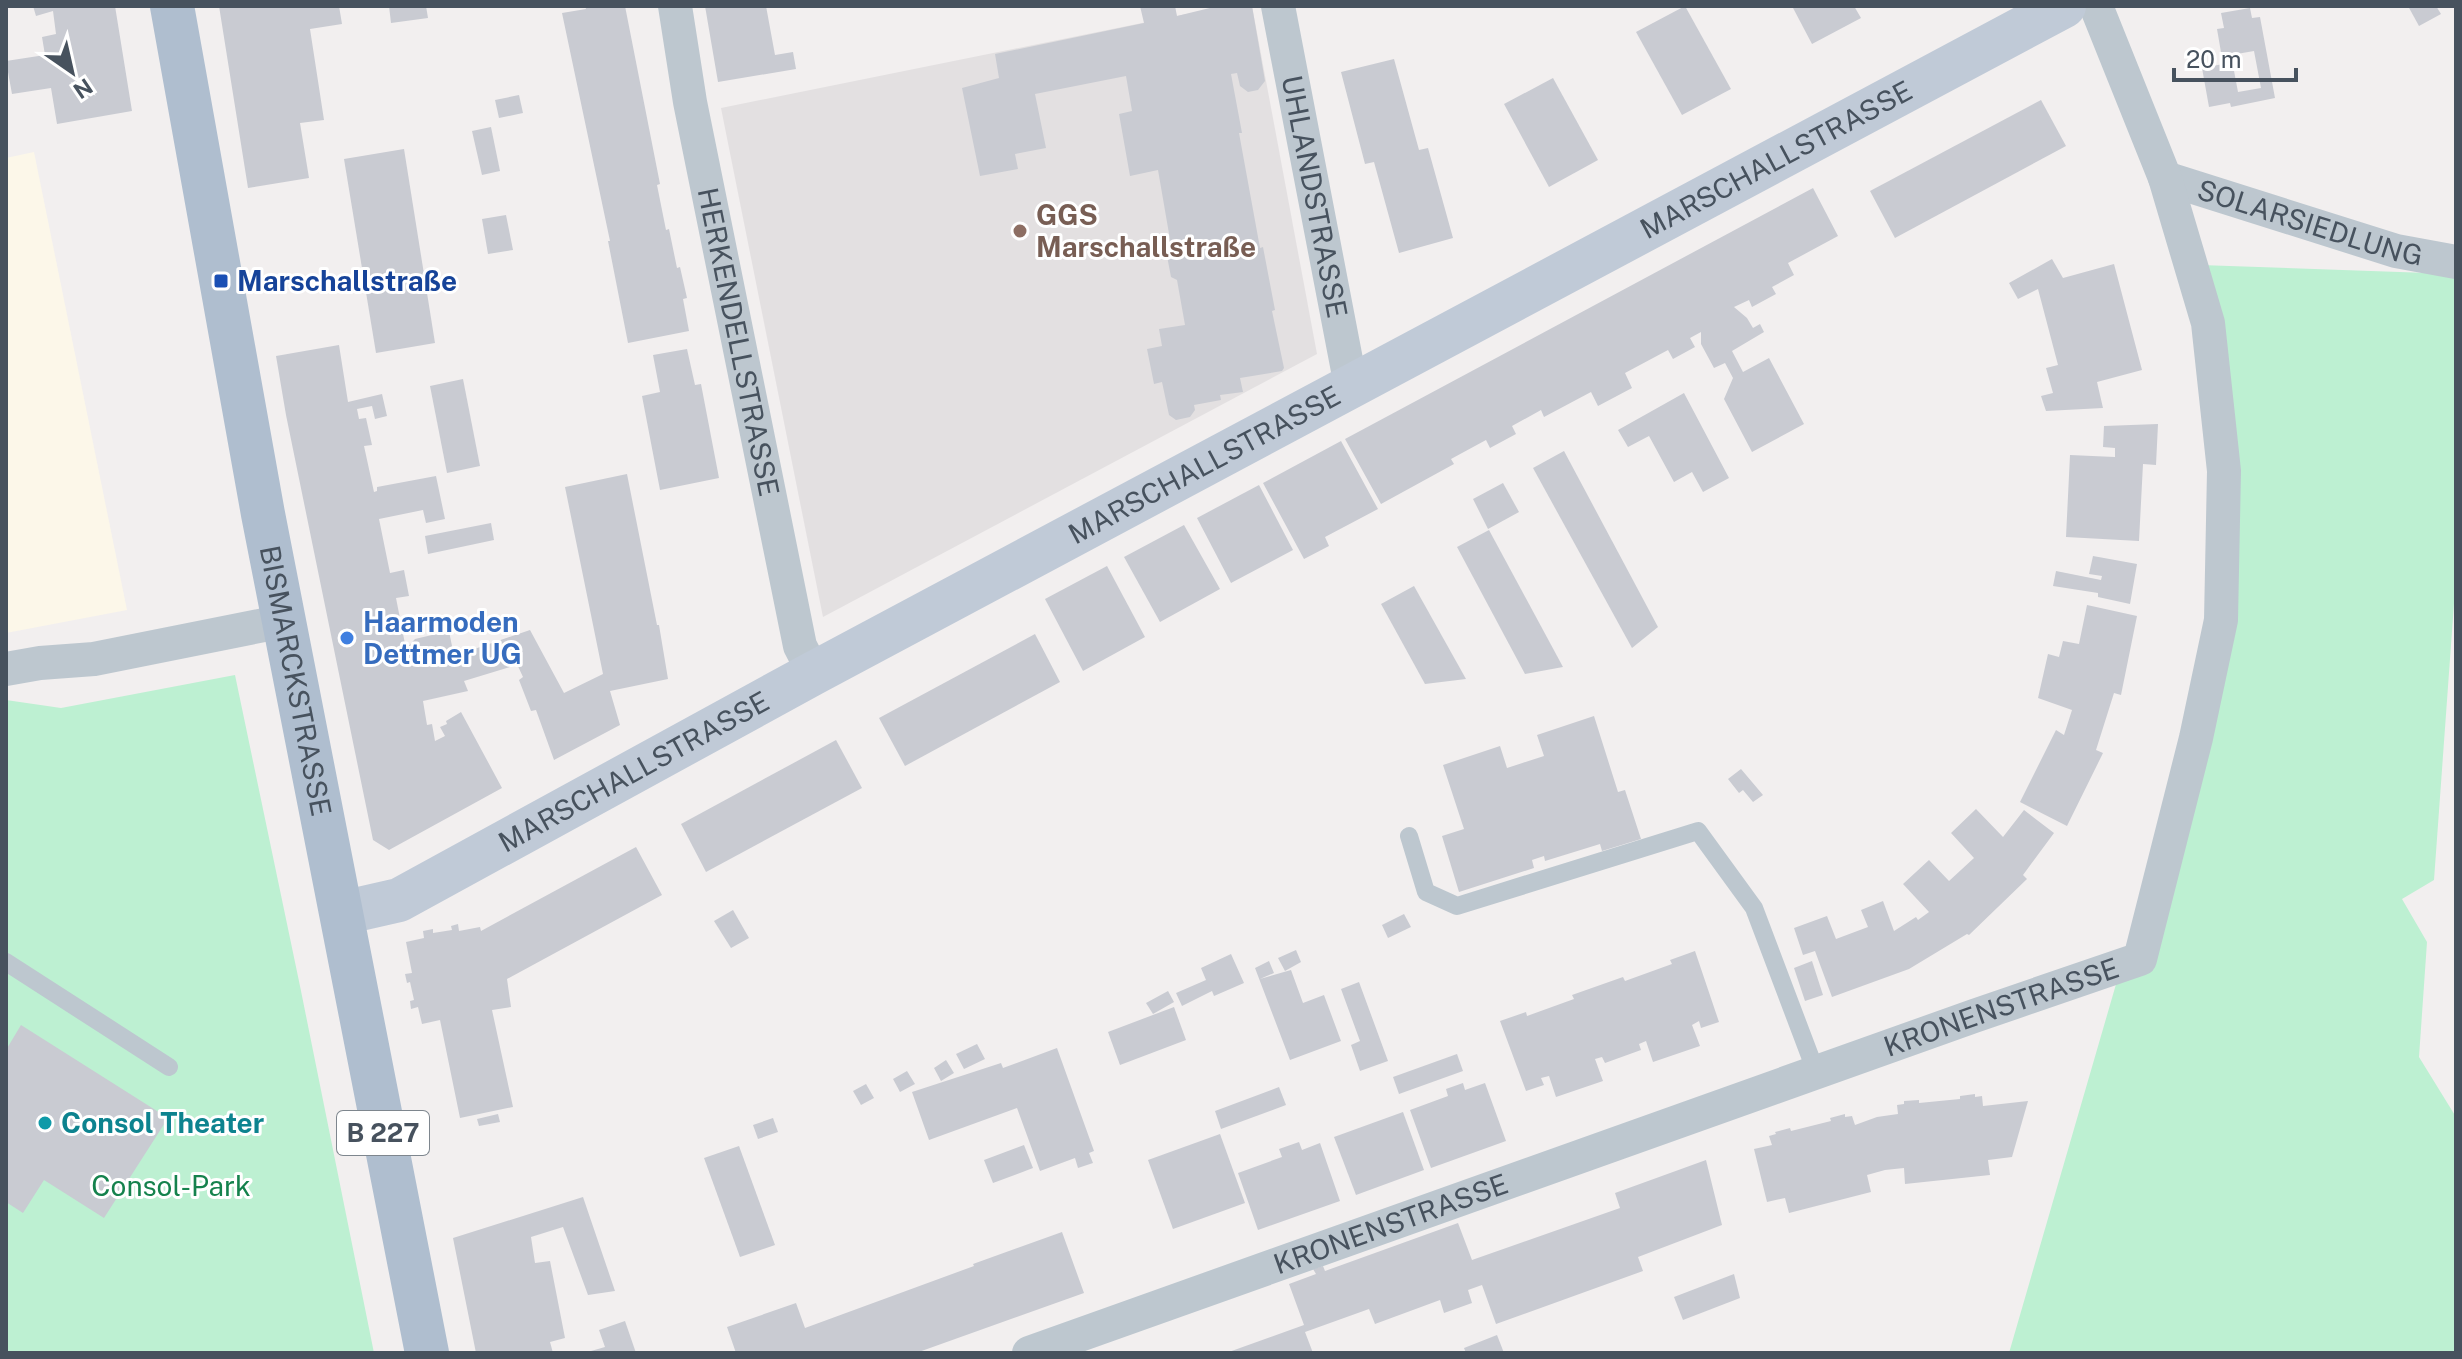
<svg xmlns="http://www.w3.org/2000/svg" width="2462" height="1359" font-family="'Public Sans',sans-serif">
<rect width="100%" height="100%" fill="#f2efef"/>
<polygon fill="#fcf7e9" points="34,152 127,610 6,633 6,158"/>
<polygon fill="#e3e0e1" points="1226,6 1252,6 1317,354 823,617 721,108"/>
<g fill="#bdf0d2">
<polygon points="2200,265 2456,274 2456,576 2434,880 2402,899 2427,942 2419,1057 2456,1117 2456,1353 2009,1353 2195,712 2218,487"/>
<polygon points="235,675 300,986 374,1353 6,1353 6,700 61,708"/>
</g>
<g fill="#c9cbd2" fill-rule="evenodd">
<polygon points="33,6 115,6 132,111 57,124 51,88 12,94 6,61 45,55 42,37 56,34 53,11 36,16"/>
<polygon points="219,6 339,6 342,24 310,29 324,120 300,123 309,178 248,188"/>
<polygon points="389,6 426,6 428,18 391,23"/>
<polygon points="585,6 625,6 660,184 657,185 666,230 669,229 677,268 680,267 687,298 683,299 689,331 628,343 608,241 610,241 562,13 586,9"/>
<polygon points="705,6 766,6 775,55 793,52 796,69 718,82"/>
<polygon points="1140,6 1175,6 1177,16 1218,6 1252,6 1265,81 1258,90 1248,92 1240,86 1237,73 1231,74 1242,133 1239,133 1260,248 1263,247 1275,310 1272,311 1284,368 1282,371 1240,378 1243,392 1220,395 1221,400 1194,405 1195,410 1190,417 1176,420 1169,415 1162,382 1154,384 1147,349 1162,346 1159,329 1185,325 1177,280 1171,277 1167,256 1172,251 1158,170 1130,176 1119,114 1132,111 1126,76 1035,94 1046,148 1015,154 1018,169 980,176 962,88 999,78 995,54 1144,23"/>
<polygon points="1685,6 1731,89 1682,115 1636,32"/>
<polygon points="1792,6 1854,6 1861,18 1812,44"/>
<polygon points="2408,6 2436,6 2441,14 2419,26"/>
<path d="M 2250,8 L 2252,18 L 2260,17 L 2275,98 L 2231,107 L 2230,103 L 2209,107 L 2202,68 L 2223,64 L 2217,29 L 2224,28 L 2221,13 ZM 2254,51 L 2261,88 L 2238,92 L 2231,55 Z"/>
<polygon points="1394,59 1419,150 1428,148 1453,238 1399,253 1374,162 1365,164 1341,72"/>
<polygon points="1553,78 1598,160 1549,187 1504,104"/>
<polygon points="519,95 523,113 499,118 495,100"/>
<polygon points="2041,100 2066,146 1895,238 1870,191"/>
<polygon points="491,127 500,171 482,175 472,131"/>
<polygon points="404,149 435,343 376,353 344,159"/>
<polygon points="1813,188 1838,236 1788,263 1794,275 1772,287 1776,294 1752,307 1749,300 1734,307 1747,318 1753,328 1760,324 1764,332 1732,351 1743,372 1769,358 1804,424 1752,452 1724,399 1733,378 1725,363 1714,368 1701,344 1701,332 1690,338 1695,347 1673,359 1668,350 1625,373 1632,388 1598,406 1591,392 1544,417 1541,410 1512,426 1516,434 1490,448 1486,440 1451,459 1454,464 1381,504 1345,439"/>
<polygon points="506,215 513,250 488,254 482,219"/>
<polygon points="2052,259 2063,278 2114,264 2142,370 2097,382 2103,408 2046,411 2041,396 2053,393 2046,368 2058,365 2038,289 2018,299 2009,283"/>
<polygon points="339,345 348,402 382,394 387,416 375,419 372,406 357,409 359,419 366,418 372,445 364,446 374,492 377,491 377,487 436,476 445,519 426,523 423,510 379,519 390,573 404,570 409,596 396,598 406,649 415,639 449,631 454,656 530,630 564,693 603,674 565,487 627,474 657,625 659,625 668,679 610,691 620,725 554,760 536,710 531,711 519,680 523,677 516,662 509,664 510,667 464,681 468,691 423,701 427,725 432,724 435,741 445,736 440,727 447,724 446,721 461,712 502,788 389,850 373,840 286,415 276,356"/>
<polygon points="687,349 695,385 701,384 719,478 660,490 642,396 660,392 653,355"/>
<polygon points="463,379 480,466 447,473 430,386"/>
<polygon points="1684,393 1729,478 1703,492 1692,472 1674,482 1649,436 1628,447 1618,430"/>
<polygon points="2158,424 2156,465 2143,464 2139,541 2066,537 2070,455 2115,457 2115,448 2103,447 2104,426"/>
<polygon points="1341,441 1378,509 1325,537 1329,546 1304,559 1263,483"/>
<polygon points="1564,451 1658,627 1632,648 1533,468"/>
<polygon points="1503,483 1519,512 1488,529 1473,499"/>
<polygon points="1259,485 1293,550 1231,583 1197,518"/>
<polygon points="491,523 494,540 428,554 425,536"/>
<polygon points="1184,525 1220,589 1160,622 1124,557"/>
<polygon points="1489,530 1563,667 1525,674 1457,547"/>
<polygon points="2093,556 2137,564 2130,604 2098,597 2098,593 2053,586 2056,571 2101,580 2102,576 2089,574"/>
<polygon points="1107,566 1145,637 1083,671 1045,599"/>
<polygon points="1414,586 1466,679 1425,684 1381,604"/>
<polygon points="2087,605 2137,616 2121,695 2114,693 2096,750 2103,753 2067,826 2020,802 2056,730 2064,735 2072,710 2038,698 2048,654 2059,657 2063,641 2079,644"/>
<polygon points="1035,634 1060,682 905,766 879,718"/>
<polygon points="1594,716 1618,792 1625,790 1641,839 1602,851 1600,844 1545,861 1544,856 1532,860 1534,868 1459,892 1442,836 1464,829 1443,765 1500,746 1507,768 1544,756 1537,735"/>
<polygon points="836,740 862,788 706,872 681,824"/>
<polygon points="1741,769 1763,795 1753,802 1743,790 1739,793 1728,779"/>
<polygon points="1976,809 2003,837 2024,810 2054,833 2023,875 2027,879 1969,935 1967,934 1909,969 1832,997 1815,951 1803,955 1794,928 1827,916 1836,939 1868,927 1861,910 1883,901 1894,931 1916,917 1918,920 1929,912 1903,884 1929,860 1949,881 1974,858 1951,833"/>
<polygon points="636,847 662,895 507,979 511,1007 492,1010 513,1107 460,1118 440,1020 422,1024 418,1007 411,1009 410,1001 414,1000 410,982 407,983 405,974 412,973 406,942 424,938 423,931 433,929 433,933 452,930 451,926 458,924 459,931 480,927 481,931"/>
<polygon points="733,910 749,938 731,948 714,921"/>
<polygon points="1404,914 1411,927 1388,938 1382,925"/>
<polygon points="1296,950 1301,962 1285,971 1278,958"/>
<polygon points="1695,951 1719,1022 1701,1028 1699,1021 1692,1025 1700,1046 1653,1062 1646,1041 1639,1044 1641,1050 1605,1063 1602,1057 1595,1059 1603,1081 1556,1097 1549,1076 1541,1078 1544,1085 1526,1091 1500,1021 1526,1012 1527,1016 1574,999 1572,995 1623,977 1625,981 1672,964 1670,960"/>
<polygon points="1231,954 1244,983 1214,996 1212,991 1182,1006 1176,993 1206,980 1201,968"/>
<polygon points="1269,961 1274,973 1260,979 1291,970 1303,1003 1324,995 1341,1041 1290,1060 1255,968"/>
<polygon points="1812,961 1823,995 1805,1001 1794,968"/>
<polygon points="1359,982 1388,1061 1360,1071 1351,1045 1360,1041 1341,989"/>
<polygon points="1168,991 1174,1002 1153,1014 1146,1003"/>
<polygon points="1174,1007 1186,1040 1120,1065 1108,1032"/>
<polygon points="21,1025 168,1118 104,1218 44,1180 23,1213 6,1202 6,1050"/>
<polygon points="977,1044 985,1059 964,1069 956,1054"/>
<polygon points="1057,1048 1094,1151 1089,1153 1093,1163 1078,1168 1075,1158 1040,1171 1017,1108 929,1140 912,1092 1001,1063 1003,1068"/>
<polygon points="1457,1054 1463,1071 1399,1094 1393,1077"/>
<polygon points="946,1060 954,1073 941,1081 934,1068"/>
<polygon points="907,1071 915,1084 900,1092 893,1079"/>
<polygon points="1463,1083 1465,1090 1485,1083 1506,1141 1431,1168 1410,1110 1448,1096 1446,1089"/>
<polygon points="866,1084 874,1098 861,1105 853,1091"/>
<polygon points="1279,1087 1286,1105 1221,1129 1215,1111"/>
<polygon points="1975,1094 1975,1097 1982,1096 1983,1106 2028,1101 2012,1157 1988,1160 1990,1175 1905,1184 1904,1168 1885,1170 1867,1175 1871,1192 1789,1213 1785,1198 1767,1202 1754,1149 1772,1145 1769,1136 1776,1134 1775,1132 1790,1128 1791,1131 1831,1121 1830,1118 1845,1114 1845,1117 1852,1116 1855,1125 1877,1117 1898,1114 1897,1105 1904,1104 1904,1101 1919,1100 1919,1103 1960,1099 1960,1096"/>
<polygon points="1403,1112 1424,1170 1356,1195 1334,1137"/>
<polygon points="498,1114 500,1122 479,1126 477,1119"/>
<polygon points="773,1118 778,1132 758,1139 753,1125"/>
<polygon points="1220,1134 1245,1203 1173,1229 1148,1160"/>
<polygon points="1299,1142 1302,1150 1320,1143 1340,1201 1258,1230 1238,1173 1282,1157 1279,1149"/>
<polygon points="1024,1145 1033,1168 993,1183 984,1160"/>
<polygon points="739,1146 775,1245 740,1257 704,1158"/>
<polygon points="1706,1160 1722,1225 1638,1257 1643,1271 1496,1324 1482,1285 1468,1290 1472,1303 1444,1313 1440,1300 1375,1324 1369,1309 1305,1332 1313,1353 1226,1353 1304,1325 1289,1284 1316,1274 1313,1269 1323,1266 1325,1271 1458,1223 1472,1260 1620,1208 1615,1193"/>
<polygon points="583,1197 615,1291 588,1295 563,1227 531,1237 535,1263 550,1261 565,1338 550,1342 553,1353 476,1353 453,1238"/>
<polygon points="1062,1232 1084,1293 916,1353 736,1353 727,1327 796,1303 805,1328 974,1266 973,1264"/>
<polygon points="1734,1274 1740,1298 1683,1320 1674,1297"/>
<polygon points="625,1321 636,1353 584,1353 605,1347 599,1330"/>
<polygon points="1497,1335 1504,1353 1466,1353 1464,1348"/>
</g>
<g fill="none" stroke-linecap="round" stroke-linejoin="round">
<g stroke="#bdc7cf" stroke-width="18">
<polyline points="1409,836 1426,892 1457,906 1698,831 1754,908 1816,1072"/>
<polyline points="6,962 169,1067"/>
</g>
<g stroke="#bdc7cf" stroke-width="34">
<path id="s1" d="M 675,6 L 690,102 L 800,646 L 814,673"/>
<path id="s2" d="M 1278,6 L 1351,386"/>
<path id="s3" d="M 2165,178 L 2396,251 L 2456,262"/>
<polyline points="6,669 40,663 94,659 284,621"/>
<path id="s4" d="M 1029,1353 L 1974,1016 L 2140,959 L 2196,738 L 2221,620 L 2224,471 L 2208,323 L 2165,178 L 2096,6"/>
</g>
<path stroke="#c0cad7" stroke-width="44" id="s5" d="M 342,913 L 399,900 L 814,673 L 2064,6"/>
<path stroke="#afbecf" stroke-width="44" id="s6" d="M 172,6 L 263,514 L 427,1353"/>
</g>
<circle fill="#8d6e63" stroke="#fff" stroke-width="3" cx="1020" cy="231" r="8"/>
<rect fill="#1a4fb4" stroke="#fff" stroke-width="3" x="213" y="273" width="16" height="16" rx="4"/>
<circle fill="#3f7fe0" stroke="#fff" stroke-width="3" cx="347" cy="638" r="8"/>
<circle fill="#0f9aa8" stroke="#fff" stroke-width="3" cx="45" cy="1123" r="8"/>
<g text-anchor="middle" stroke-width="6" stroke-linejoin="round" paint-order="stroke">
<rect fill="#fff" stroke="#7e868e" stroke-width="2" x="337" y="1111" width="92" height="44" rx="6"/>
<g font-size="26" font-weight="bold" fill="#47525e">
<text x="383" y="1142">B 227</text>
</g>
<g font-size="28" fill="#47525e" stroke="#fff">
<text dy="10" stroke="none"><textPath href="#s5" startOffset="1622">MARSCHALLSTRASSE</textPath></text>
<text dy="10" stroke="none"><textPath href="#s2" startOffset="194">UHLANDSTRASSE</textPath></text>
<text dy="10" stroke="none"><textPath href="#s3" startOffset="152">SOLARSIEDLUNG</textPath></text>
<text dy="10" stroke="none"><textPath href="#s1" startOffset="342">HERKENDELLSTRASSE</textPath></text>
<text dy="10" stroke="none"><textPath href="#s5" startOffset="974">MARSCHALLSTRASSE</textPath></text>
<text dy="10" stroke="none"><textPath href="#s6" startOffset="686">BISMARCKSTRASSE</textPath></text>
<text dy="10" stroke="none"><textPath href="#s5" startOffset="326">MARSCHALLSTRASSE</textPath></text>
<text dy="10" stroke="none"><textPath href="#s4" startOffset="1032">KRONENSTRASSE</textPath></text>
<text dy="10" stroke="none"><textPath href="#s4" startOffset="384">KRONENSTRASSE</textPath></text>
</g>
<g font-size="28" font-weight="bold" fill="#785e54" stroke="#fff" text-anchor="start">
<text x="1036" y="225">GGS<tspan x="1036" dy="32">Marschallstraße</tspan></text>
</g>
<g font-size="28" font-weight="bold" fill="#164399" stroke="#fff" text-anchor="start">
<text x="237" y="291">Marschallstraße</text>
</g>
<g font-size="28" font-weight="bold" fill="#366cbe" stroke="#fff" text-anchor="start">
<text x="363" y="632">Haarmoden<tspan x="363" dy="32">Dettmer UG</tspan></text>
</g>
<g font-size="28" font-weight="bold" fill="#0d838f" stroke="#fff" text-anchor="start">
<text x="61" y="1133">Consol Theater</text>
</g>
<g font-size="28" fill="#15824d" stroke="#fff">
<text x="171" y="1196">Consol-Park</text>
</g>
</g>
<rect width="2462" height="1359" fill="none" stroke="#47525e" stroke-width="16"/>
<g transform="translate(72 72) rotate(146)" stroke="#ffffff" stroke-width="6" paint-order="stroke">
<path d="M0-6L14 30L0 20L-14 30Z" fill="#47525e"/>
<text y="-12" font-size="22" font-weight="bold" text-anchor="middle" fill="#47525e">N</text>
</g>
<path d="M2174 68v12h122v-12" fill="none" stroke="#47525e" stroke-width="4"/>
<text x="2186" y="68" font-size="24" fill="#47525e" stroke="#ffffff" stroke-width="6" paint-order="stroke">20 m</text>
</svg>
